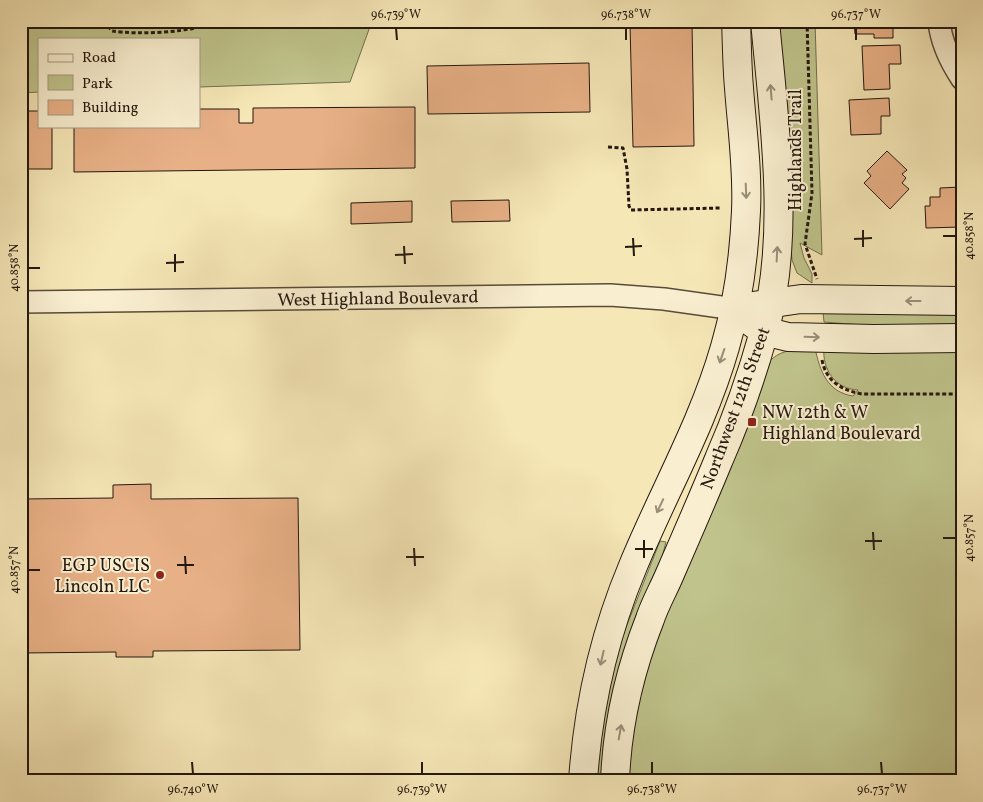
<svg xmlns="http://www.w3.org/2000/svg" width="983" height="802" font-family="Vollkorn,serif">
<rect width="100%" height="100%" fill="#f6e7b7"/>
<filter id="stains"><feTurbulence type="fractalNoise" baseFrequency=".004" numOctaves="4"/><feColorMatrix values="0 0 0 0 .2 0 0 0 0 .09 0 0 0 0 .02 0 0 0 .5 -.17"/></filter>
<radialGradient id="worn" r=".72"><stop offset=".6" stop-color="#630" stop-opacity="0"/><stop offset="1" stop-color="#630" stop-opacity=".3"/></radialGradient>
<g fill="#c0c48c" stroke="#726e4e">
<polygon points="21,21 372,21 350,82 199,87 199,39 39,39 39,92 21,93"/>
<polygon points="774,21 815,21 822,255 800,243 804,258 812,274 812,283 797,273 792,260"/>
<polygon points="823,312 962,312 962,325 863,325 824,322"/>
<path d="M 962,347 L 962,781 L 626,781 L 628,755 L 646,665 L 664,613 L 769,362 C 781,348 799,350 815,348 C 820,371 827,392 853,396 L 858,390 C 835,389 822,369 824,348 Z"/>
<polygon points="660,541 666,542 603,781 594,781 605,700 616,653"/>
<polygon points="571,775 571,781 126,781"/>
</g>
<g fill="#e8b086" stroke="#24170f">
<polygon points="854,21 893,21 893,38 874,38 874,34 855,34"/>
<polygon points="692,22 694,146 633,147 630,24"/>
<polygon points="900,45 901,64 889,64 890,89 864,90 862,46"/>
<polygon points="589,63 590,112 428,114 427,66"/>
<polygon points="889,98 890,116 881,116 881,134 851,135 849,100"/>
<polygon points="415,107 415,168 74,172 74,126 199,126 199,109 239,109 239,123 253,123 253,108"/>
<polygon points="26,111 39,111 39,126 52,126 52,169 21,169 21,116 25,116"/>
<polygon points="887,151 907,170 902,174 906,178 902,183 909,189 890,209 864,183 871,176 867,171"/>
<polygon points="961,187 961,227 926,228 925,206 930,206 930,197 940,197 940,188"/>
<polygon points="509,200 510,221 452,222 451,201"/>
<polygon points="412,201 412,222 351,224 351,203"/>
<polygon points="151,484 151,499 298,498 300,650 153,651 153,657 116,657 116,652 21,653 21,499 113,498 113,485"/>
</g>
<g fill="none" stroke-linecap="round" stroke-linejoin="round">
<g stroke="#584b39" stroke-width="24">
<g id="minor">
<path d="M 939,21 C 941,43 950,61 962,79"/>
<polyline points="21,302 610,295 664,299 735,309"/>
</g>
</g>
<g stroke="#24170f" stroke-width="30">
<g id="secondary">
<polyline points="753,306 801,299 962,301"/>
<polyline points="750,321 764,331 788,337 874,339 962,338"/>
<path d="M 583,781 C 588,707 604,635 633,566 C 663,493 703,424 725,347 C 738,303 744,257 746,211 C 748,170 742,129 739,88 C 737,66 737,44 736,21"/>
<path d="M 615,781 C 617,726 630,670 650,619 C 655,604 663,590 669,576 C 686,537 703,498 719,459 C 737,418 752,375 764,332 C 791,236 774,120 765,21"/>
</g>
</g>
<g stroke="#24170f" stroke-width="3" stroke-dasharray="4 2.5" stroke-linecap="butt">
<path d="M 104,21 L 112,31 C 139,35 193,33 216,21"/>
<polyline points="807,21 812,193 805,244 817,279"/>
<polyline points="606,25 612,25 612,21"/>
<polyline points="608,147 623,148 627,169 629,206 631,210 720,208"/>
<path d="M 822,360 C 826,381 841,390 862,394 L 962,394"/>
</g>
<use href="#minor" stroke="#f9efd0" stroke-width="21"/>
<use href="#secondary" stroke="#f9efd0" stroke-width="28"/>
</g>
<defs><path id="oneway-shaft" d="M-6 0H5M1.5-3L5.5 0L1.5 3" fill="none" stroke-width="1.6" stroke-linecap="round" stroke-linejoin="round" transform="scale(1.25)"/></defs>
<g stroke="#998e79">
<use href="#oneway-shaft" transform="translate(771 92) rotate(-95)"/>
<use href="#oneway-shaft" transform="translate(746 191) rotate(88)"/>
<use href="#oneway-shaft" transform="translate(777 254) rotate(-87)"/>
<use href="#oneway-shaft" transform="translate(913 301) rotate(-180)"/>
<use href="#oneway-shaft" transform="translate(812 337) rotate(2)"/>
<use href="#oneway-shaft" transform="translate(722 356) rotate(109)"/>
<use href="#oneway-shaft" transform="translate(660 506) rotate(115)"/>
<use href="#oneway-shaft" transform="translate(602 658) rotate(103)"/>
<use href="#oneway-shaft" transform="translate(620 732) rotate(-80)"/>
</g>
<path fill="none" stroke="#24170f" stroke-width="2" d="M 396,28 L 397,40M 626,28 L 626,40M 856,28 L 856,40M 863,230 L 863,247M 943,236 L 956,236M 633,238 L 634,256M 854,239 L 872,238M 404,246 L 405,264M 625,247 L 642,246M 175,254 L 175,272M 395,255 L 413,254M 166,263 L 184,262M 28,268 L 40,268M 873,532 L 874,550M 943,538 L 956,538M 644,540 L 644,558M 865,541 L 882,541M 414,548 L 415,566M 635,549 L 653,549M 185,556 L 186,574M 406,557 L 424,557M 177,565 L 194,565M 28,570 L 40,570M 192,762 L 193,774M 422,762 L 422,774M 652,762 L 652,774M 881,762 L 882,774"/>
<g fill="#8f2418" stroke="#f9efd0" stroke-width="2">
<rect x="747" y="417" width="10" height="10" rx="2.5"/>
<circle cx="160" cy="575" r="5"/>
</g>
<g text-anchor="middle" stroke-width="4" stroke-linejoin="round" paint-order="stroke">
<g font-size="18" fill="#24170f" stroke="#f9efd0">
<text transform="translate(795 150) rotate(-90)" y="6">Highlands Trail</text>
<text transform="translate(378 298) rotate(-1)" y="6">West Highland Boulevard</text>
<text transform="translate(735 408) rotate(-70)" y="6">Northwest 12th Street</text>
</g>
<g font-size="18" fill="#24170f" stroke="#f9efd0" text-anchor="start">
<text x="762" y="418">NW 12th &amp; W<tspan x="762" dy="21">Highland Boulevard</tspan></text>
<text x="150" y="571" text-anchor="end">EGP USCIS<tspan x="150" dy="21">Lincoln LLC</tspan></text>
</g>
</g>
<rect width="983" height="802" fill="none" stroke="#f6e7b7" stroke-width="55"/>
<rect x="38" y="38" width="162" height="90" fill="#f9efd0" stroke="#a49983"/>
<rect x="48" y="54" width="25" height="8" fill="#f9efd0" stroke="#a49983"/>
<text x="82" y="62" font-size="15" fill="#24170f">Road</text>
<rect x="48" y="75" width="25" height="15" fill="#c0c48c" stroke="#a49983"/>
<text x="82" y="88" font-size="15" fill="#24170f">Park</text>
<rect x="48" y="100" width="25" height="15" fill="#e8b086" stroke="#a49983"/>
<text x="82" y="112" font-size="15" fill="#24170f">Building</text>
<rect x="28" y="28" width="928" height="746" fill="none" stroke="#24170f" stroke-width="2"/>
<g font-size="12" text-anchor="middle" fill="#24170f">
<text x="396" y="18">96.739°W</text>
<text x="626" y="18">96.738°W</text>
<text x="856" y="18">96.737°W</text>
<text transform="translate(969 236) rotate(-90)" y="4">40.858°N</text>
<text transform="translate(14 268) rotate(-90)" y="4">40.858°N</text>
<text transform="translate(969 538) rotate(-90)" y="4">40.857°N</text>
<text transform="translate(14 570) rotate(-90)" y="4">40.857°N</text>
<text x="193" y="793">96.740°W</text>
<text x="422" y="793">96.739°W</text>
<text x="652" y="793">96.738°W</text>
<text x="882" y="793">96.737°W</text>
</g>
<rect width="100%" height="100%" filter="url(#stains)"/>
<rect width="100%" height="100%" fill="url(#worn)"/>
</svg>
